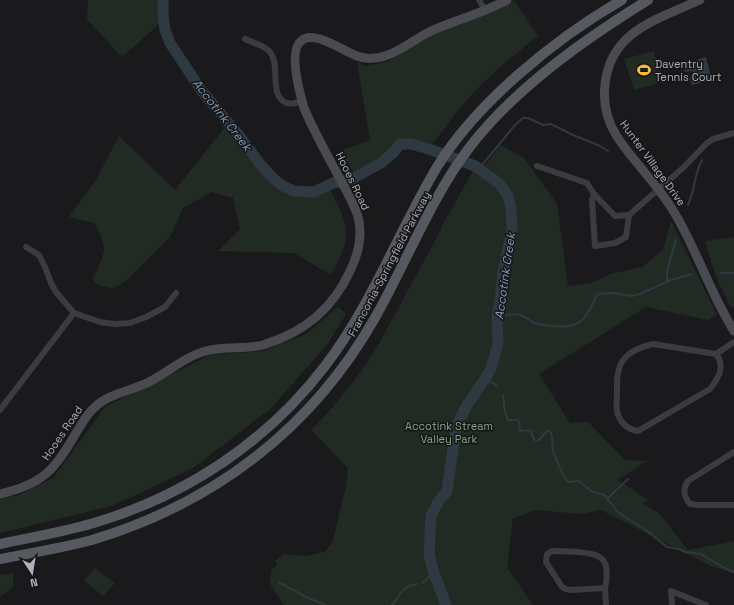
<svg xmlns="http://www.w3.org/2000/svg" width="734" height="605" font-family="'Space Grotesk',sans-serif">
<rect width="100%" height="100%" fill="#1a1a1c"/>
<g fill="#222b23">
<polygon points="88,0 160,0 159,24 122,57 87,19"/>
<path d="M 514,0 L 538,36 C 517,53 495,70 476,90 C 458,109 443,130 428,150 L 410,141 L 389,163 L 372,172 L 356,177 L 341,151 L 370,140 L 357,62 L 365,66 L 387,62 L 435,32 L 492,12 Z"/>
<polygon points="654,51 663,82 634,90 624,59"/>
<path d="M 227,125 L 256,165 L 274,184 L 293,195 L 327,185 C 338,205 352,226 343,250 C 340,258 335,267 331,275 L 294,253 L 218,251 L 240,229 L 233,198 L 212,192 L 183,208 L 170,237 L 127,280 L 113,289 L 98,285 L 92,279 C 96,273 105,255 104,247 C 103,239 98,230 94,223 L 69,217 L 96,180 L 119,136 L 175,190 Z"/>
<polygon points="501,145 524,158 557,204 568,286 591,283 610,274 642,267 663,250 671,221 717,315 708,320 646,307 539,374 570,423 588,422 625,460 647,461 618,480 648,500 642,503 659,513 688,550 734,541 734,573 711,566 601,510 581,514 537,510 513,518 507,567 533,605 284,605 270,584 271,570 277,565 275,561 284,554 306,556 324,552 332,544 346,487 348,468 311,430 333,407 363,369 377,347 442,228 442,226 474,169 480,172"/>
<polygon points="734,237 734,306 731,308 716,277 705,241"/>
<polygon points="338,307 346,314 327,345 270,409 193,468 112,506 0,533 0,499 19,495 53,478 105,407 210,355 263,351 306,334"/>
<polygon points="95,568 115,583 103,596 84,580"/>
<polygon points="13,573 13,587 0,597 0,575"/>
</g>
<polygon fill="#2f3941" points="706,57 712,80 692,85 690,78 694,76 694,72 692,71 685,72 683,64"/>
<g fill="none" stroke-linecap="round" stroke-linejoin="round">
<g stroke="#2f3941" stroke-width="2">
<polyline points="475,166 483,164 515,125 523,118 528,118 543,125 551,124 573,135 598,145 608,151"/>
<path d="M 688,205 C 695,190 694,175 702,160"/>
<polyline points="720,273 734,273"/>
<polyline points="667,283 667,271 676,240"/>
<path d="M 499,308 L 506,315 C 523,312 522,317 535,323 C 540,325 547,325 553,326 C 584,329 585,317 598,294 L 613,293 L 632,296 L 640,294 L 671,280 L 692,274"/>
<polyline points="487,375 490,381 497,386"/>
<path d="M 503,395 C 504,403 504,413 508,420 L 518,420 L 519,422 L 520,431 L 530,430 C 533,434 532,441 538,441 L 546,432 L 549,431 L 551,433 C 553,439 552,444 553,450 C 553,453 565,480 568,482 L 579,481 L 591,491 L 604,495 L 619,513 L 643,528 L 667,547 L 679,549 L 685,552 L 701,554 L 726,569 L 734,572"/>
<polyline points="607,499 628,479"/>
<polyline points="278,582 308,598 326,605"/>
<polyline points="422,583 426,580 433,570"/>
<path d="M 392,605 C 402,593 400,588 417,584"/>
</g>
<polyline stroke="#2f3941" stroke-width="11" points="163,0 163,15 165,30 170,43 201,90 241,138 260,164 274,179 283,186 294,191 314,192 333,183 352,179 381,163 394,152 400,144 411,144 432,150 475,166 500,184 508,196 511,208 512,231 503,273 500,301 497,316 498,344 491,368 485,379 467,405 456,427 447,491 439,501 431,515 429,554 433,570 446,605"/>
<g stroke="#3b3c41" stroke-width="6">
<polyline points="479,0 485,10"/>
<path d="M 245,39 C 253,43 264,45 270,52 C 281,65 268,97 287,103 C 291,105 298,102 302,101"/>
<polyline points="537,166 587,183 594,194 615,216 629,215"/>
<polyline points="594,194 592,200 595,246 615,243 626,237 629,215 684,167 707,143 713,139 734,133"/>
<polyline points="26,247 39,255 45,267 51,283 56,292 74,313 100,322 115,324 130,323 146,317 165,307 176,293"/>
<path d="M 653,344 L 716,354 C 726,366 718,379 710,389 L 638,431 C 628,430 619,422 617,411 C 616,406 617,398 617,393 C 617,379 616,365 628,355 C 635,349 644,346 653,344 Z"/>
<polyline points="716,354 734,342"/>
<polyline points="0,410 74,313"/>
<path d="M 734,452 L 688,481 C 682,490 684,496 690,504 L 698,505 L 734,505"/>
<path d="M 552,551 C 563,551 593,551 601,558 C 609,564 607,580 605,588 L 571,590 L 566,589 L 562,587 L 546,562 L 547,554 Z"/>
<polyline points="605,588 606,605"/>
<polyline points="672,605 671,591 706,605"/>
</g>
<g stroke="#494b51" stroke-width="9">
<path d="M 700,0 C 658,19 610,31 605,85 C 603,102 607,120 616,135 C 633,162 658,184 674,212 C 697,250 710,293 734,331"/>
<path d="M 0,494 C 43,484 55,470 76,433 C 84,420 91,407 106,399 C 119,392 135,389 149,382 C 167,373 183,358 202,352 C 222,345 243,350 263,345 C 305,332 333,309 351,269 C 358,254 362,238 359,221 C 356,206 347,193 340,179 C 328,156 314,132 304,108 C 300,94 288,51 301,41 C 313,29 343,51 357,56 C 362,58 368,59 374,58 C 394,57 414,39 431,31 C 456,20 483,13 507,0"/>
</g>
<g stroke="#575960" stroke-width="10">
<path d="M 0,544 C 32,537 65,532 97,522 C 187,495 268,441 325,366 C 372,305 398,232 437,167 C 477,102 556,38 622,0"/>
<path d="M 0,559 C 31,553 62,548 92,540 C 215,503 313,428 376,316 C 407,261 431,198 469,148 C 515,88 585,39 648,0"/>
</g>
</g>
<defs>
<g id="stadium-bare" transform="scale(1.08)"><path d="M0-5a6.5 5 0 1 0 0 10a6.5 5 0 1 0 0-10ZM-3.5-1.8h7v3.6h-7Z" fill="#f4bb3b" stroke="#151517" stroke-width="2.5" paint-order="stroke"/></g>
</defs>
<g fill-rule="evenodd">
<use href="#stadium-bare" x="644" y="70"/>
</g>
<g text-anchor="middle" stroke-width="3" stroke-linejoin="round" paint-order="stroke">
<g font-size="11" fill="#adb1bc" stroke="#151517" text-anchor="start">
<text x="655" y="68">Daventry<tspan x="655" dy="13">Tennis Court</tspan></text>
</g>
<g font-size="11" fill="#adb1bc" stroke="#151517">
<text transform="translate(653 163) rotate(54)" y="4">Hunter Village Drive</text>
<text transform="translate(353 181) rotate(64)" y="4">Hooes Road</text>
<text transform="translate(389 264) rotate(-62)" y="4">Franconia-Springfield Parkway</text>
<text transform="translate(62 433) rotate(-56)" y="4">Hooes Road</text>
</g>
<g font-size="11" fill="#84a787" stroke="#151517">
<text x="449" y="430">Accotink Stream<tspan x="449" dy="13">Valley Park</tspan></text>
</g>
<g font-size="12" font-style="italic" fill="#849db6" stroke="#151517">
<text transform="translate(222 115) rotate(52)" y="4">Accotink Creek</text>
<text transform="translate(505 276) rotate(-82)" y="4">Accotink Creek</text>
</g>
</g>
<g transform="translate(32 573) rotate(168)" stroke="#151517" stroke-width="3" paint-order="stroke">
<path d="M0-3L7 15L0 10L-7 15Z" fill="#adb1bc"/>
<text y="-6" font-size="11" font-weight="bold" text-anchor="middle" fill="#adb1bc">N</text>
</g>
</svg>
